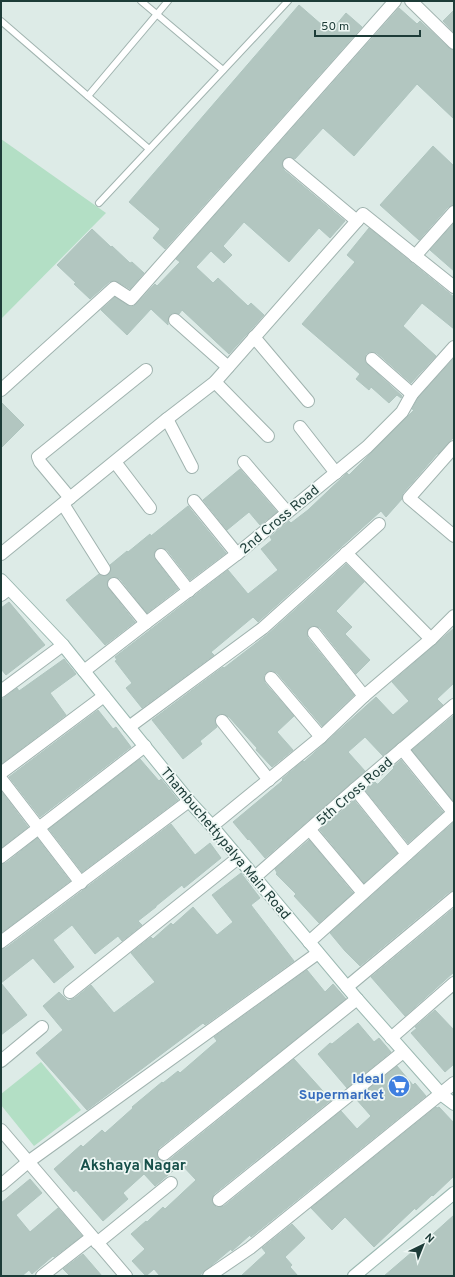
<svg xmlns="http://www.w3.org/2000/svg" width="455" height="1277" font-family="Overpass,sans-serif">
<rect width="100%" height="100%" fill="#ddebe7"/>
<g fill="#b3dfc5">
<polygon points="1,139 106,213 1,319"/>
<polygon points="41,1062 81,1110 34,1146 1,1105 1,1094"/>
</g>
<g fill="#b2c6c0" stroke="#afc5bf">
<polygon points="299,5 330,32 346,13 362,27 165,249 153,238 160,229 129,202"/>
<polygon points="399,8 417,24 420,21 449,48 454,50 454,119 417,84 354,156 323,128 295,159 290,157 284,159 282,163 284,170 345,221 330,238 319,228 289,262 244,222 223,246 232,255 224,263 211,251 196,267 213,283 218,278 248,306 251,303 264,315 229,354 182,310 179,314 173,313 170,315 168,319 168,325 151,309 127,335 101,310 115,297 127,305 134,306 155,284 157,286 180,262 176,259"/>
<polygon points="454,10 454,33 443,21"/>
<polygon points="433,146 454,166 454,205 448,207 419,240 380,205"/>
<polygon points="454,223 454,271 430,250"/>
<polygon points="369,228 454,297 454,329 422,303 403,326 436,356 411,383 377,353 370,352 366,354 365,361 367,364 402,396 401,398 397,395 389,403 371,387 369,390 356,379 360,374 302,324 355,262 347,255"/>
<polygon points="92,229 111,247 112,246 130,263 132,262 144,273 130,289 118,282 113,281 109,282 90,299 74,284 76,283 57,265"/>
<polygon points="454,358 454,437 438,454 437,454 412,483 403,493 402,499 386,517 381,511 258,622 253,617 211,652 214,655 142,708 126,688 132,683 115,661 117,660 115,657 228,570 248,594 278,570 261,549 272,540 270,537 289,521 291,523 308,510 347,473 349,475 414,410 412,409 418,398"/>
<polygon points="1,402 24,425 1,448"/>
<polygon points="240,469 277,512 260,525 249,512 227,530 203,500"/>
<polygon points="188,506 226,553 190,580 167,550 163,548 157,549 154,553 155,559 178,589 147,613 120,579 116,577 110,578 107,582 108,588 135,622 105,645 66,600 99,574 104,576 108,575 111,569 110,565 127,551 128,552 150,534 151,536"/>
<polygon points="346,564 364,582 336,611 352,627 345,634 370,660 356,674 320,628 313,626 310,627 307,634 308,638 354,695 322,726 277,673 273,671 269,671 264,675 264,679 265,683 294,716 277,732 293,750 272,767 256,750 257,748 229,717 221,714 218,715 215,719 215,722 217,727 200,741 202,744 183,759 152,720 223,667 224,668 268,634"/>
<polygon points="9,602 45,645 6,675 1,669 1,608"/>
<polygon points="454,628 454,683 437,699 443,705 383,756 365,737 348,752 365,771 265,858 249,839 248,840 233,822 281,782 283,780 282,779 303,761 304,762 376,697 393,715 409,701 392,682"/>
<polygon points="64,659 76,674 50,693 66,715 1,764 1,700 17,688 19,691"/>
<polygon points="98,710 113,729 116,727 131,747 40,817 9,777"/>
<polygon points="453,716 454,717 453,801 412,750"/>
<polygon points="140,759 159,781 161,779 178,800 82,872 49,829"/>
<polygon points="401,760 443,812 408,843 365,790 375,782 377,784 378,784 394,768 393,767"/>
<polygon points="1,791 28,827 1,848"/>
<polygon points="354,800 397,853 364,883 320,830"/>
<polygon points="454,822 454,891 449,892 360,966 345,951 330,933"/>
<polygon points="171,824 195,855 210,843 221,858 184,888 182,885 156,906 156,907 138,921 142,925 122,941 118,936 95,954 72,925 53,940 74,967 54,983 33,958 1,983 1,949 6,948"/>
<polygon points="37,838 70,881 1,933 1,864 6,863"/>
<polygon points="309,840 353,893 319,923 294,896 296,894 276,874 277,873 275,869"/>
<polygon points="241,873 260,898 251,905 294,961 205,1025 203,1023 87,1110 36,1053 63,1030 43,1006 59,992 68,1001 75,998 91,985 114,1013 155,982 131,953 151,937 153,939 171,923 173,925 193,907 217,935 233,922 212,895"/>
<polygon points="454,908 454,972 405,1016 371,977"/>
<polygon points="307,970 325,992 333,984 346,999 159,1148 157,1155 158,1159 165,1161 169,1160 294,1059 331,1100 214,1194 212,1201 213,1204 216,1207 220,1207 224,1206 341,1111 357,1129 371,1116 356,1099 397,1066 413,1085 415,1083 426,1096 251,1237 250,1235 232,1251 231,1249 199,1276 160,1276 154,1269 146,1276 132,1261 145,1249 131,1234 146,1221 147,1222 163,1207 165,1209 196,1180 181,1164 155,1186 144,1174 123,1193 128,1199 103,1221 76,1190 74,1192 54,1169 81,1145 83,1147 102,1130 105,1133 133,1108 132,1107 162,1082 163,1083 178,1071 180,1073 217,1041 214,1037"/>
<polygon points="1,983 27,1015 1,1035"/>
<polygon points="435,1010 454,1030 454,1064 445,1072 411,1033 417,1028 415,1027"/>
<polygon points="358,1023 374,1042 379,1038 391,1052 347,1088 318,1054 330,1043 332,1044"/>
<polygon points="436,1107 437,1108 439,1107 454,1123 454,1176 433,1196 432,1195 416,1210 415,1208 374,1247 345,1217 332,1230 311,1208"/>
<polygon points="30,1179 42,1193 16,1215 30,1232 58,1208 82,1236 54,1257 53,1256 32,1274 29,1270 22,1276 1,1276 1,1203"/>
<polygon points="454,1215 454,1276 384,1276 433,1234"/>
<polygon points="292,1224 305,1238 285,1257 292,1265 290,1267 298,1276 241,1276 266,1253 262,1248"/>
<polygon points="83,1254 102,1276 70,1276 63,1269"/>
</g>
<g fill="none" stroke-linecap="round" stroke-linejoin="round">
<g stroke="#a0b3af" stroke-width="8">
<g id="lane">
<polyline points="141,1 223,70"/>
<polyline points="1,21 149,149"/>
<polyline points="88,96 168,1"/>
<polyline points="99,203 288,1"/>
</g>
</g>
<g stroke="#a0b3af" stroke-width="14">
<g id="street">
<polyline points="411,1 454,43"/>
<polyline points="289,164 357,221"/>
<polyline points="415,256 454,212"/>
<polyline points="175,320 228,367"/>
<polyline points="254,337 308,401"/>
<polyline points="372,359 412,394"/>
<polyline points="215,382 268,436"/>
<polyline points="1,390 114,288 131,299 395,1"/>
<polyline points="167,419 192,467"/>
<polyline points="300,427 336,473"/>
<polyline points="454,447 409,498 454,536"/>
<polyline points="115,462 150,508"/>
<polyline points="244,462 287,512"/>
<polyline points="70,498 40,462 38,457 146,370"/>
<polyline points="194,501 237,554"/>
<polyline points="63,504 104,569"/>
<polyline points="346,553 431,639"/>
<polyline points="1,554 167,419 215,382 363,214 454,287"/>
<polyline points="161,555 189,591"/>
<polyline points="114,584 146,623"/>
<polyline points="1,595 9,589"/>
<polyline points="314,633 364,696"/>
<polyline points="84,671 146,623 237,554 367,447 402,412 412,394 454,347"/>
<polyline points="271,678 321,737"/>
<polyline points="1,691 63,645"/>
<polyline points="222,721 269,780"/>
<polyline points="129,727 263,628 379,524"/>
<polyline points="402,749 453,812"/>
<polyline points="1,773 104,696"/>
<polyline points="1,779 81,883"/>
<polyline points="355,789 407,854"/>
<polyline points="212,826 321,737 364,696 431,639 454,616"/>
<polyline points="310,830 363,893"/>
<polyline points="1,857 145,746"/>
<polyline points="255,877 355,789 454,705"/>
<polyline points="1,942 189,801"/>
<polyline points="309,942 454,812"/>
<polyline points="347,987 454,898"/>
<polyline points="70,992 238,858"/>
<polyline points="391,1038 454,983"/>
<polyline points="1,1061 42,1027"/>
<polyline points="1,1130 126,1276"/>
<polyline points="164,1154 357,999"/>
<polyline points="1,1185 28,1162 318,953"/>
<polyline points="219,1200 403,1052"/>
<polyline points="97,1243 171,1183"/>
<polyline points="42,1276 92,1237"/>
<polyline points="209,1276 250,1248 454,1083"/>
</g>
</g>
<g stroke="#9bb8b1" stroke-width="14">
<g id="secondary">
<polyline points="1,580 63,645 129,727 189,801 212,826 357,999 442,1095 454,1104"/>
<polyline points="354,1276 454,1193"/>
</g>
</g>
<use href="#lane" stroke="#fff" stroke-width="6"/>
<use href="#street" stroke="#fff" stroke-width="12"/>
<use href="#secondary" stroke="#fff" stroke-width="12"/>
</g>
<defs>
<g id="supermarket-disc" transform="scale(1.15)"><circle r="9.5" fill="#3f7fe0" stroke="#eef7f4"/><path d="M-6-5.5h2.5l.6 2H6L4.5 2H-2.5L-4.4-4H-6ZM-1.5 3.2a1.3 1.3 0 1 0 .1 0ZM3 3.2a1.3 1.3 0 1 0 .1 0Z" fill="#fff"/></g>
</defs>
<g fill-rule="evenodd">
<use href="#supermarket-disc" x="399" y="1086"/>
</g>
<g text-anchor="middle" stroke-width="3.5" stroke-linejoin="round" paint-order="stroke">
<g font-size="14" fill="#1d3c38" stroke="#eef7f4">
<text transform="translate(279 519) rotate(-40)" y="5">2nd Cross Road</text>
<text transform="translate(354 791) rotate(-41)" y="5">5th Cross Road</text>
<text transform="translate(226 843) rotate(50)" y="5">Thambuchettypalya Main Road</text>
</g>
<g font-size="14" font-weight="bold" fill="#366cbe" stroke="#eef7f4" text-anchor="end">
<text x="384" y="1083">Ideal<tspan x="384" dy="16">Supermarket</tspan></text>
</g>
<g font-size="15" font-weight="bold" fill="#17504a" stroke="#eef7f4">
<text x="133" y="1170">Akshaya Nagar</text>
</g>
</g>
<rect width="455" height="1277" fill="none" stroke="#1d3c38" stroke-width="4"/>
<g transform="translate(423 1245) rotate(43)" stroke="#eef7f4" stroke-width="3" paint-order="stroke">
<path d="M0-3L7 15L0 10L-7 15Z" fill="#1d3c38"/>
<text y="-6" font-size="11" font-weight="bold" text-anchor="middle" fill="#1d3c38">N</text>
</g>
<path d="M315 30v6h105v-6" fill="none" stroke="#1d3c38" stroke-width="2"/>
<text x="321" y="30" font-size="12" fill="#1d3c38" stroke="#eef7f4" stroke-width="3" paint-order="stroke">50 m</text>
</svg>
